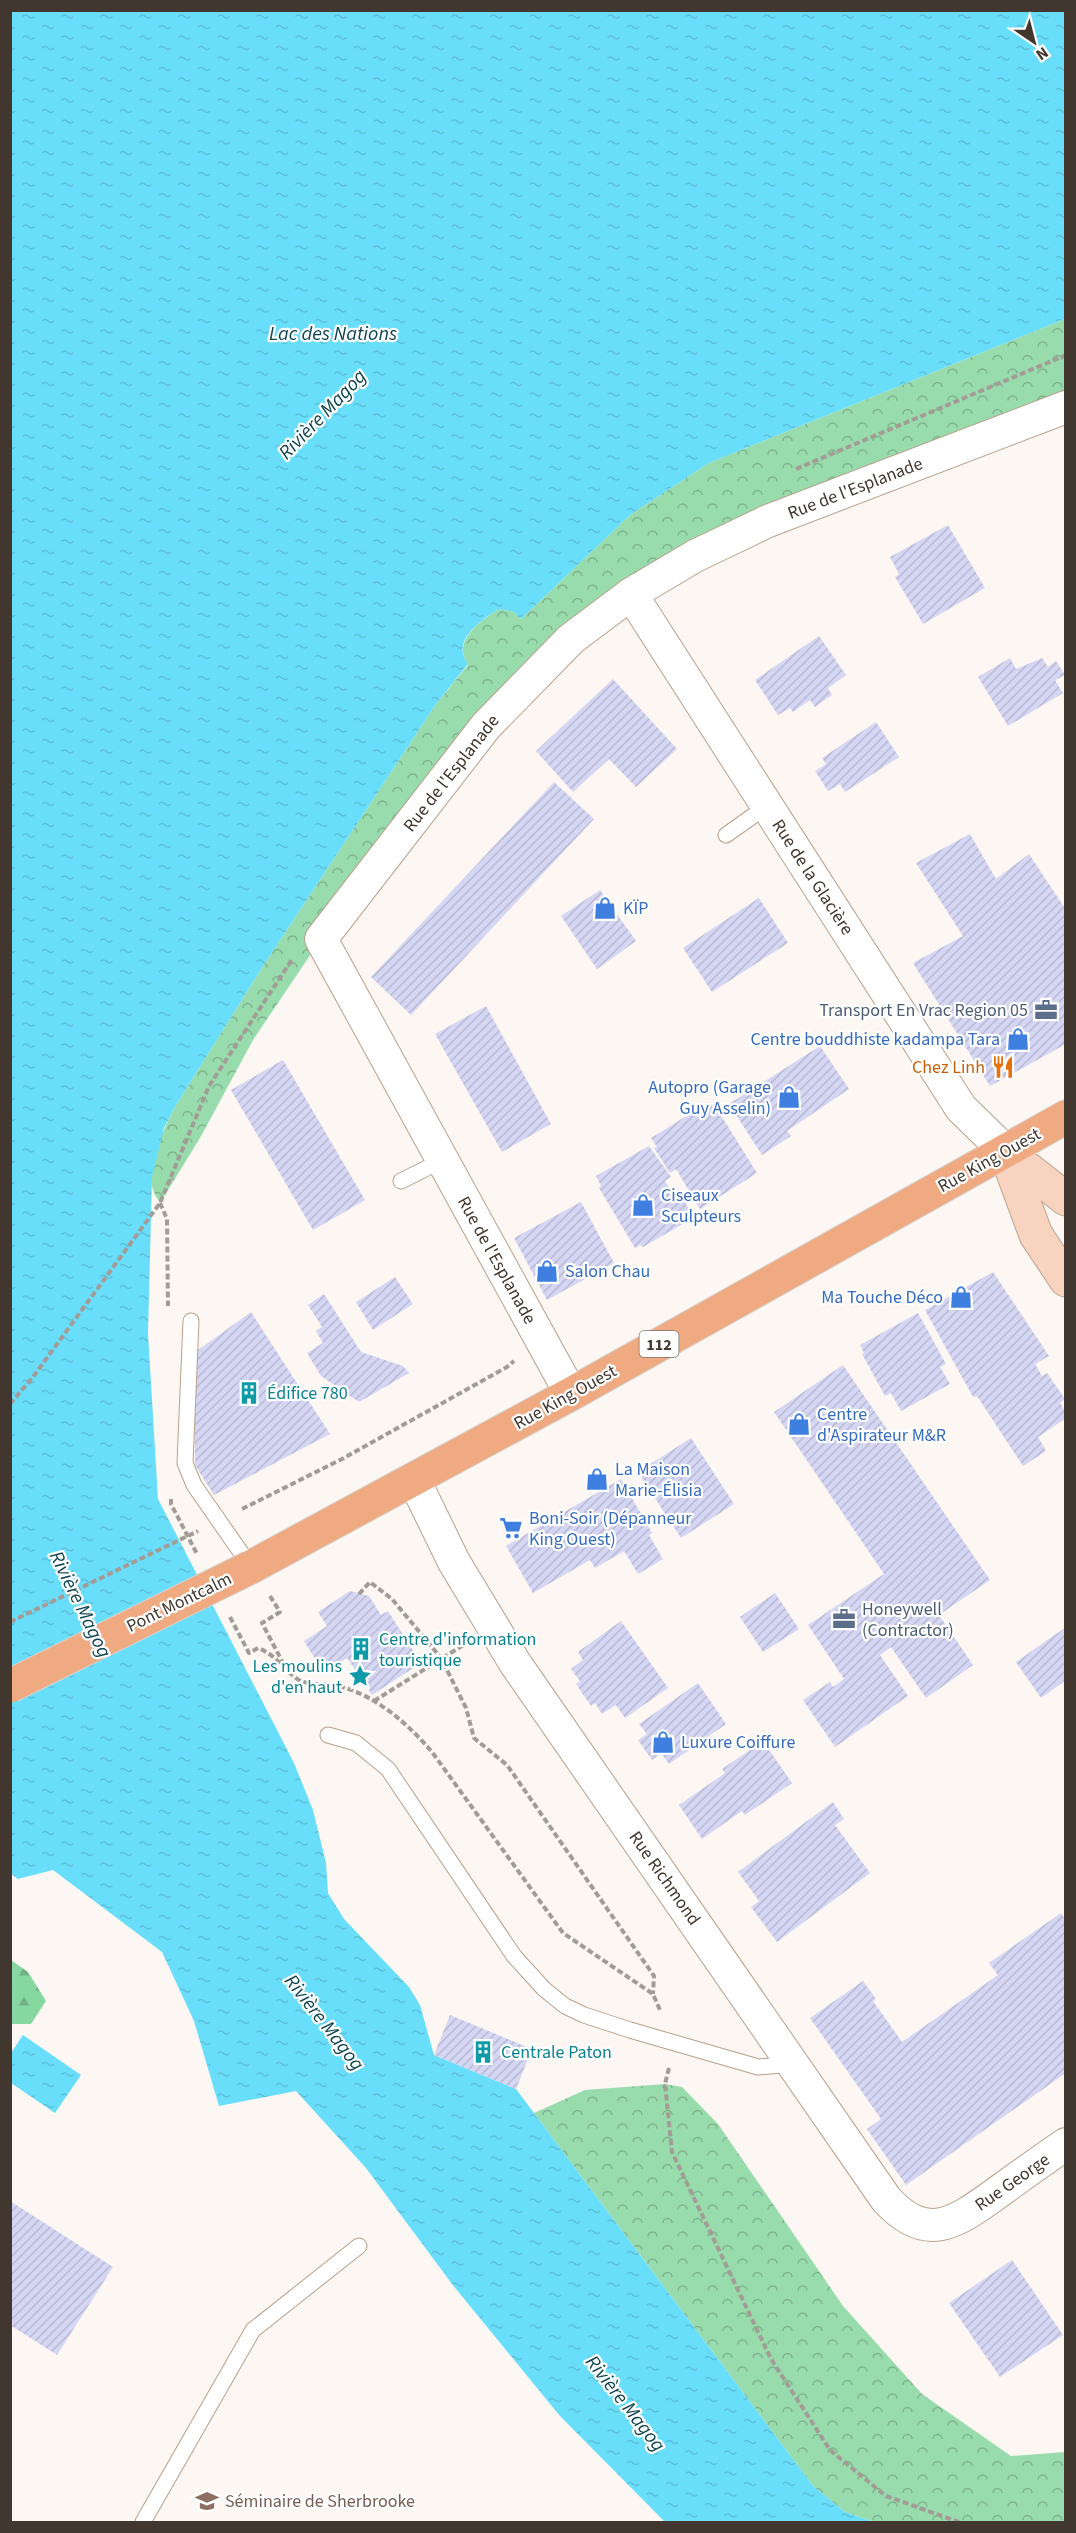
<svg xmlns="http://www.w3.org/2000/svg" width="1076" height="2533" font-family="'Source Sans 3',sans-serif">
<defs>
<pattern id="forest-firs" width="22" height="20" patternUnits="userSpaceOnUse" patternTransform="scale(1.5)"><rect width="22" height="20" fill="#87d8a0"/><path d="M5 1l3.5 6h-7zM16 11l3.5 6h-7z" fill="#70b083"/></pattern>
<pattern id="park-crowns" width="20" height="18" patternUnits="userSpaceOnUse" patternTransform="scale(1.5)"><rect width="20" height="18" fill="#98dbac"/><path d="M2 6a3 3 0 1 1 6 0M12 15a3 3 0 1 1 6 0" fill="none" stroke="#7eb28c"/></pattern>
<pattern id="water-ripples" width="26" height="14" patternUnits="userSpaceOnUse" patternTransform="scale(1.5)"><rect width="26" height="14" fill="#69defa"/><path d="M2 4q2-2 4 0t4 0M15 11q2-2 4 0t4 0" fill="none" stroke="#5cbfd7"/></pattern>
<pattern id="building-hatch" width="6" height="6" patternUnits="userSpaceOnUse" patternTransform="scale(1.5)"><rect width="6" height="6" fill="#d5d6f3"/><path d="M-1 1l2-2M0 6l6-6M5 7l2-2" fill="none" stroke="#b8b8d1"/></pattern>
</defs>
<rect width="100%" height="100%" fill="#fcf7f2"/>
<polygon fill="url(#forest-firs)" points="11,1960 28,1972 46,2001 31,2024 11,2024"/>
<g fill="url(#park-crowns)">
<path d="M 1065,319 L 1065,407 L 768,521 L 571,639 L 321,939 L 253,1040 L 200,1138 L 160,1203 C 157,1198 153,1192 152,1186 C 148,1162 165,1126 176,1105 L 265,963 L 436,704 L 468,665 C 451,641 481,620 499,609 L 514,612 L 521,619 L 630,515 L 709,463 Z"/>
<polygon points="665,2084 682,2087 718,2124 843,2306 922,2394 1011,2456 1065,2452 1065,2522 874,2522 845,2512 813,2486 534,2113 585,2090"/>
</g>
<g fill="url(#water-ripples)">
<path d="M 10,11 L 1065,11 L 1065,319 L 709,463 L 630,515 L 521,619 L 514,612 L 499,609 C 481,620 450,641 468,664 L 436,704 L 265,963 L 176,1105 L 164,1128 L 152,1177 L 148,1334 L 158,1499 L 294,1763 L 313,1810 L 326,1863 L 328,1893 L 344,1919 L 409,1987 L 420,2005 L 434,2055 L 516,2089 L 813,2486 L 845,2512 L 874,2522 L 665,2522 L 560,2416 L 452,2284 L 366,2168 L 296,2091 L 219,2106 L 194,2021 L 162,1952 L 53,1870 L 18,1879 L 11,1874 Z"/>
<polygon points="23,2035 81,2075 55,2113 11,2083 11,2053"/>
</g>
<g fill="url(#building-hatch)">
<polygon points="948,525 985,588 923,624 895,577 899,574 890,557"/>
<polygon points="819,636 846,675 828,688 832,695 815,707 810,700 793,712 790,708 778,715 755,680"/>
<polygon points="1010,658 1016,669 1042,658 1048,667 1056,661 1065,675 1055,680 1063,693 1008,726 978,677"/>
<polygon points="613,679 677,749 636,787 609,759 573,792 536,751"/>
<polygon points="876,722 899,757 845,792 840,784 828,791 815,771 826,764 822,758"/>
<polygon points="554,782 594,819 411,1015 371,977"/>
<polygon points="970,834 996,879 1029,854 1066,910 1066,1044 990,1086 913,963 963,936 916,863"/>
<polygon points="600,890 636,941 597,969 561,916"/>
<polygon points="759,898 788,943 712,992 683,948"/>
<polygon points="486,1006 551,1124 502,1152 435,1034"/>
<polygon points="820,1046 849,1089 787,1131 791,1136 762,1155 729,1104"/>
<polygon points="283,1060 365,1200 313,1230 231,1090"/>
<polygon points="709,1102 715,1111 717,1109 757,1173 700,1209 676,1169 670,1173 654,1148 657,1147 651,1138"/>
<polygon points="649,1146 671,1177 665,1181 672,1193 677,1189 692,1214 687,1217 688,1221 643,1247 640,1245 635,1248 599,1188 601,1186 596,1176"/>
<polygon points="581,1202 614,1263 547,1300 514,1238"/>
<polygon points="993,1272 1049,1356 1035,1364 1042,1376 1047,1373 1065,1399 1060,1403 1066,1413 1066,1418 1038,1437 1046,1451 1023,1466 977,1396 973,1397 925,1310"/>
<polygon points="395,1277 413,1304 373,1330 356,1302"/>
<polygon points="324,1294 361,1352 403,1366 409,1373 359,1402 321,1376 307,1353 323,1343 316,1331 322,1327 308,1305"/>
<polygon points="251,1312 330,1434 214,1495 195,1465 194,1353"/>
<polygon points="918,1313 946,1364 940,1367 950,1384 901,1411 891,1393 885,1396 862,1354 864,1353 860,1345"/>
<polygon points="843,1365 990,1580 939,1615 973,1665 926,1698 891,1647 880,1655 908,1696 835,1747 803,1700 830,1682 833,1687 844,1679 808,1625 884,1574 774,1412"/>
<polygon points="691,1438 734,1504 681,1538 638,1472"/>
<polygon points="621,1479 652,1533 649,1535 663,1559 638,1574 624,1551 595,1568 590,1560 533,1593 506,1546"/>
<polygon points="350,1591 369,1596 381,1615 388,1611 421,1663 372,1695 347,1658 324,1673 304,1641 327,1626 318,1612"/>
<polygon points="775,1593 799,1629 763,1652 740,1617"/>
<polygon points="621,1621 668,1688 625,1718 616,1705 602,1714 595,1703 591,1706 576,1684 580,1681 571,1669 583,1660 578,1652"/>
<polygon points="1066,1627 1066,1680 1041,1698 1016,1662"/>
<polygon points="698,1683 726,1724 669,1764 661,1753 652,1760 638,1740 647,1734 639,1724"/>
<polygon points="763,1741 792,1783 745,1815 742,1811 702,1839 679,1805 725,1773 722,1769"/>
<polygon points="833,1802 844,1819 835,1825 870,1873 777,1942 751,1907 759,1901 738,1872"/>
<polygon points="1061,1913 1066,1920 1066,2073 906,2185 867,2129 881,2119 810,2018 863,1981 876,1999 873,2001 902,2042 998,1975 989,1963"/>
<polygon points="450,2015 532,2049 516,2089 434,2055"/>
<polygon points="10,2201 113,2267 57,2355 10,2325"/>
<polygon points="1012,2260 1063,2335 1000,2377 949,2303"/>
</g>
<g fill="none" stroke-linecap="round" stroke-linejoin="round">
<g stroke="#b8a08c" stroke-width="17">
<g id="lane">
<polyline points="726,835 767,806"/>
<polyline points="401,1181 443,1160"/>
<polyline points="191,1321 185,1463 194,1485 251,1567"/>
<polyline points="328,1735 356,1743 388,1769 514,1956 544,1989 565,2006 584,2015 630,2030 758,2067 793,2064"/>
<polyline points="143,2522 253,2330 359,2246"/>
</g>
</g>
<g stroke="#b8a08c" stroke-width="34">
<g id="street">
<polyline points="631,594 961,1108 1005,1151"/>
<polyline points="571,1394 321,939 486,726 571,639 631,594 695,556 768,521 1066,407"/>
<path d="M 414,1480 L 454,1562 L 515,1663 L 886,2199 C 929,2247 960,2219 1001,2190 C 1023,2174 1044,2159 1066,2144"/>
</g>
</g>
<g stroke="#b8a08c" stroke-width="35">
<g id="secondary">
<polyline points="1005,1151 1036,1235 1066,1280"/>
<polyline points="1005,1151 1066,1199"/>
</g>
</g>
<g stroke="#d5d3d1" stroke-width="35">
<polyline id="primary" points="251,1567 571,1394 1066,1117"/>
</g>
<g stroke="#a39b95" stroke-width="4" stroke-dasharray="6 3" stroke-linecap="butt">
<polyline points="796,469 1066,355"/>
<polyline points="160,1203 167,1219 168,1306"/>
<polyline points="10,1404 33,1377 160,1203 209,1086 293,958"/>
<polyline points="171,1499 171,1504 197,1554"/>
<polyline points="242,1509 342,1459 507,1367 514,1361"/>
<polyline points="359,1594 370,1582 392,1599 441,1658 466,1708 474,1738 507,1765 654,1976 653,1994"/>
<polyline points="270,1596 280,1612 262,1623 283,1663"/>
<path d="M 230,1617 L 249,1653 L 258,1648 C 279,1656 285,1673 301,1681 C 313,1686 326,1683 338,1686 C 376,1695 408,1724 432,1752 L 563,1933 L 653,1994 L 660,2010"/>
<polyline points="374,1701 465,1644"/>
<polyline points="669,2068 665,2084 672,2152 771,2359 830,2450 886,2496 959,2522"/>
</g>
<use href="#lane" stroke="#fff" stroke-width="15"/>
<use href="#street" stroke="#fff" stroke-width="32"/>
<use href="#secondary" stroke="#f8d4c0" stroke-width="33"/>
<use href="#primary" stroke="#f0aa82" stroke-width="33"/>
<g stroke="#d5d3d1" stroke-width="35" stroke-linecap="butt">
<polyline id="primary-bridge" points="10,1686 251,1567"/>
</g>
<polyline stroke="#a39b95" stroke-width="4" stroke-dasharray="6 3" stroke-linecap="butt" points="10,1622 198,1531"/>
<use href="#primary-bridge" stroke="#f0aa82" stroke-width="33"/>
</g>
<defs>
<g id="shop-bare" transform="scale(1.8)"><path d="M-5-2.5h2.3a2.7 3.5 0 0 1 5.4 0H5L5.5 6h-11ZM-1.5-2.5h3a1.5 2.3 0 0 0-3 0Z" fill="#3f7fe0" stroke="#fff" stroke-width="2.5" paint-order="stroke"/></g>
<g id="office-bare" transform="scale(1.8)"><path d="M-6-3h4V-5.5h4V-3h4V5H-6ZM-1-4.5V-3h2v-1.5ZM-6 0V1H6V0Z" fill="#5c6f8a" stroke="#fff" stroke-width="2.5" paint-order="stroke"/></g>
<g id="restaurant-bare" transform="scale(1.8)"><path d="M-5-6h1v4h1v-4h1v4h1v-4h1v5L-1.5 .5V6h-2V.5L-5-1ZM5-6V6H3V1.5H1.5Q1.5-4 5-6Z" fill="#e8710a" stroke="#fff" stroke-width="2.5" paint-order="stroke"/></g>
<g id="building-bare" transform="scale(1.8)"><path d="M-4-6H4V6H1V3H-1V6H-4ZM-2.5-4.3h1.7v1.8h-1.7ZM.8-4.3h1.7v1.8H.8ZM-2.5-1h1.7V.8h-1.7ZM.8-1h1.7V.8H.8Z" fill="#0f9aa8" stroke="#fff" stroke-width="2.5" paint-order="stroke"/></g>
<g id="supermarket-bare" transform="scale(1.8)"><path d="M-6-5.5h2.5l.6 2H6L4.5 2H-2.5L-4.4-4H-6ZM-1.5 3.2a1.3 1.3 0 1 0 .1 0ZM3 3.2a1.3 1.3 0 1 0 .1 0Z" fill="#3f7fe0" stroke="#fff" stroke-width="2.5" paint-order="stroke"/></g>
<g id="sight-bare" transform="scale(1.8)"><path d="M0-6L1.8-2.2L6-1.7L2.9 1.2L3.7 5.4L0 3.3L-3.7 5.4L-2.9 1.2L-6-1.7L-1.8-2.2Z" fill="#0f9aa8" stroke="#fff" stroke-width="2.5" paint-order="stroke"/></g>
<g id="school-bare" transform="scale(1.8)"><path d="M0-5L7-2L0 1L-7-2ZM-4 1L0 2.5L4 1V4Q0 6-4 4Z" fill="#8d6e63" stroke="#fff" stroke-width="2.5" paint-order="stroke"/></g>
</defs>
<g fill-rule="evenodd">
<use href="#shop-bare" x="605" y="908"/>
<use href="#office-bare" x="1046" y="1010"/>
<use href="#shop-bare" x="1018" y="1039"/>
<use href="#restaurant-bare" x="1003" y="1067"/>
<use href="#shop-bare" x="789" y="1097"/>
<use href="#shop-bare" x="643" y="1205"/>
<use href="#shop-bare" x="547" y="1271"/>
<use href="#shop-bare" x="961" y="1297"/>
<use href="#building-bare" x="249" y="1393"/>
<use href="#shop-bare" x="799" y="1424"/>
<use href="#shop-bare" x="597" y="1479"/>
<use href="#supermarket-bare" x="511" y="1528"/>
<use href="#office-bare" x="844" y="1619"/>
<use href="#building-bare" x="361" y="1649"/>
<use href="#sight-bare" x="360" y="1676"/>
<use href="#shop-bare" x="663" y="1742"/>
<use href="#building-bare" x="483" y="2052"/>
<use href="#school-bare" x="207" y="2501"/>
</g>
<g text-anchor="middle" stroke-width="4.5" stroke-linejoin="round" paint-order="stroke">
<rect fill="#fff" stroke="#7a736d" stroke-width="1.5" x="639.5" y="1331" width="39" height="26" rx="4.5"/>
<g font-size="16" font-weight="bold" fill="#41372f">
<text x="659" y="1350">112</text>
</g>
<g font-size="18" fill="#41372f" stroke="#fff">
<text transform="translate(855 488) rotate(-21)" y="6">Rue de l'Esplanade</text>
<text transform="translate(451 773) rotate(-52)" y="6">Rue de l'Esplanade</text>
<text transform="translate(813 877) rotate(57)" y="6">Rue de la Glacière</text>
<text transform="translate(989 1160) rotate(-29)" y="6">Rue King Ouest</text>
<text transform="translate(497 1260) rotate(61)" y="6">Rue de l'Esplanade</text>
<text transform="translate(565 1397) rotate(-29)" y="6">Rue King Ouest</text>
<text transform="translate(179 1602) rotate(-26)" y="6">Pont Montcalm</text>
<text transform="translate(665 1878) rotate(55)" y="6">Rue Richmond</text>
<text transform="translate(1012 2182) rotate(-35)" y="6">Rue George</text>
</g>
<g font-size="18" fill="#366cbe" stroke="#fff" text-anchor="start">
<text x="623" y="914">KÏP</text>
<text x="1000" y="1045" text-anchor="end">Centre bouddhiste kadampa Tara</text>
<text x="771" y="1093" text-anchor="end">Autopro (Garage<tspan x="771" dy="21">Guy Asselin)</tspan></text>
<text x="661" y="1201">Ciseaux<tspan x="661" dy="21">Sculpteurs</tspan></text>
<text x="565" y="1277">Salon Chau</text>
<text x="943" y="1303" text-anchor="end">Ma Touche Déco</text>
<text x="817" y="1420">Centre<tspan x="817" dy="21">d'Aspirateur M&amp;R</tspan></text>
<text x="615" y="1475">La Maison<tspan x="615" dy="21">Marie-Élisia</tspan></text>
<text x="529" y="1524">Boni-Soir (Dépanneur<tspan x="529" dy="21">King Ouest)</tspan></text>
<text x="681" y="1748">Luxure Coiffure</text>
</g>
<g font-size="18" fill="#4e5e75" stroke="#fff" text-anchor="end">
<text x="1028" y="1016">Transport En Vrac Region 05</text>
<text x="862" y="1615" text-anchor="start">Honeywell<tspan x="862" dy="21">(Contractor)</tspan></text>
</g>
<g font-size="18" fill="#c56008" stroke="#fff" text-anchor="end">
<text x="985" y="1073">Chez Linh</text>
</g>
<g font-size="18" fill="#0d838f" stroke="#fff" text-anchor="start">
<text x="267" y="1399">Édifice 780</text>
<text x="379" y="1645">Centre d'information<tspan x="379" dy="21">touristique</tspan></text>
<text x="342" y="1672" text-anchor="end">Les moulins<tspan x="342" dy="21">d'en haut</tspan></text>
<text x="501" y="2058">Centrale Paton</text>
</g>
<g font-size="18" fill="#785e54" stroke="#fff" text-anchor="start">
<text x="225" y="2507">Séminaire de Sherbrooke</text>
</g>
<g font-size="20" font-style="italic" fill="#0f4450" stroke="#fff">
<text x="333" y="340">Lac des Nations</text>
<text transform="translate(322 414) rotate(-46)" y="7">Rivière Magog</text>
<text transform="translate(81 1604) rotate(64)" y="7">Rivière Magog</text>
<text transform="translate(325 2022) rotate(52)" y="7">Rivière Magog</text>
<text transform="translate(626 2403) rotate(52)" y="7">Rivière Magog</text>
</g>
</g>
<rect width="1076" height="2533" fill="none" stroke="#41372f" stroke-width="24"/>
<g transform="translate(1034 42) rotate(145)" stroke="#ffffff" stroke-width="4.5" paint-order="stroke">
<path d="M0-4.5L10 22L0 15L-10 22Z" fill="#41372f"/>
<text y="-9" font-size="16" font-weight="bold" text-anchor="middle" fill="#41372f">N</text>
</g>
</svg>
